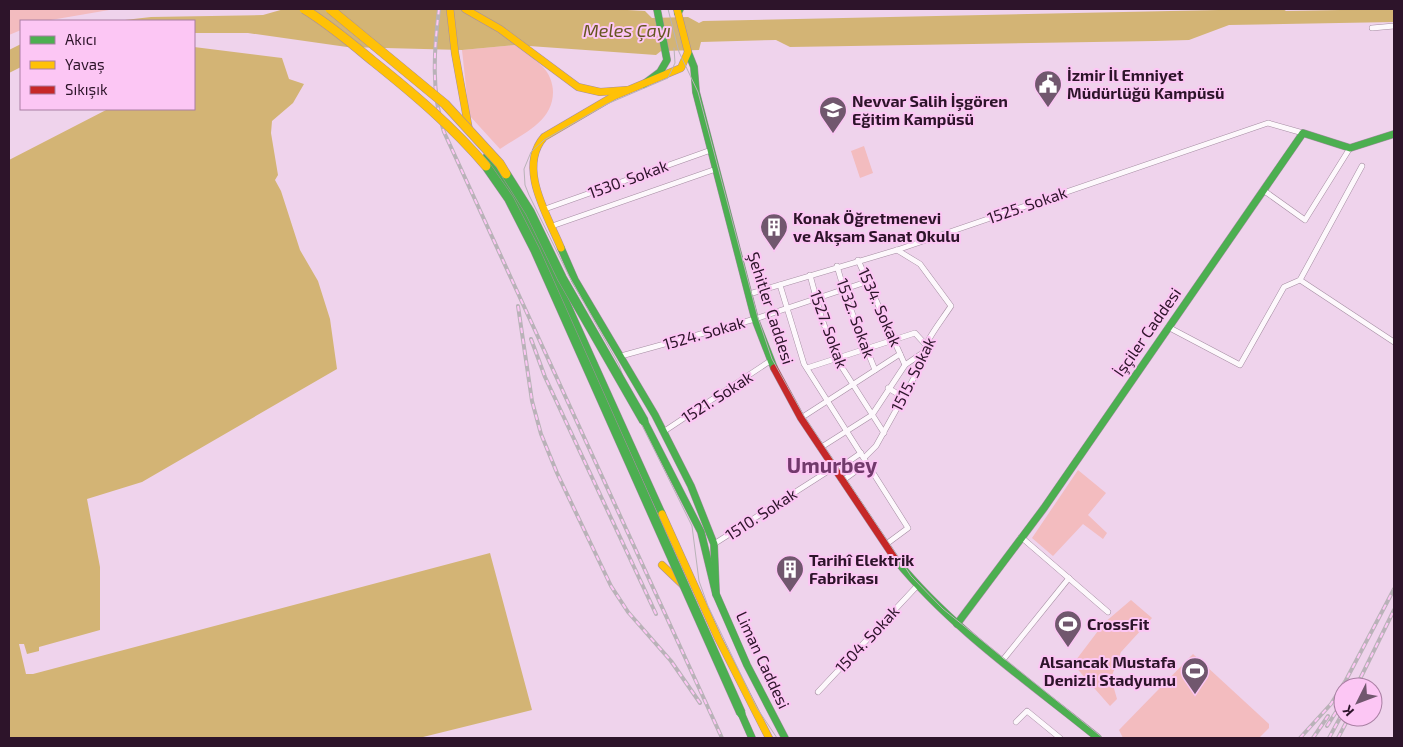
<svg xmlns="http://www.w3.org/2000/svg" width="1403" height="747" font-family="'Exo 2',sans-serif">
<rect width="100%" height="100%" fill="#efd3ec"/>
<g fill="#f3bcbf">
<polygon points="9,9 115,9 45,21 21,21 21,30 9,35"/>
<path d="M 515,45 C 524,52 535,59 543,67 C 549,73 553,83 553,92 C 553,122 522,134 500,149 L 469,115 L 462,50 Z"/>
<polygon points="864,146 873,173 860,178 851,151"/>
<polygon points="1078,470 1106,493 1088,515 1107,533 1103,539 1083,524 1053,556 1032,538"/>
<polygon points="1131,600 1152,618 1121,652 1111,678 1117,699 1110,706 1073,664 1104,623"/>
<polygon points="1193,654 1269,724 1269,728 1259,738 1123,738 1119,730"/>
</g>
<g fill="#d3b475">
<polygon points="284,9 610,9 645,11 652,18 688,17 699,23 703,21 1266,9 1283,9 1286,11 1394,9 1394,22 1229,25 1189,40 1155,41 790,47 776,40 701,42 699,50 661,51 656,55 515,45 462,50 347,47 248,33 194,33 194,21 116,21 151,17 263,15"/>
<polygon points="21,44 21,67 9,73 9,50"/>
<polygon points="194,47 282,58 289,79 304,84 293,103 272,121 271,133 278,175 275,180 281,191 300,250 318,281 330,319 337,369 142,482 87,499 100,567 100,630 39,647 39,651 27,654 24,644 19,644 26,674 33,674 490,553 532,710 419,738 9,738 9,160 108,109 194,109"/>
</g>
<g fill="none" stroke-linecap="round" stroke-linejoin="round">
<g stroke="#a58da2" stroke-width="6">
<g id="street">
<polyline points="1372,28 1394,26"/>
<polyline points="1263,190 1305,220 1350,148"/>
<polyline points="545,209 711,150"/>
<polyline points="552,226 716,169"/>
<polyline points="858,260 905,365 921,354"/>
<polyline points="837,266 847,300 875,370"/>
<polyline points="810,275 821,316 836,358 884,433"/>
<polyline points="1300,280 1394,342"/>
<polyline points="780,285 804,364 908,528 885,545"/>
<polyline points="749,294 897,250 1268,123 1303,133"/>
<polyline points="1168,327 1240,365 1284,287 1300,280 1362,166"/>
<polyline points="621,356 755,319 869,281"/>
<polyline points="807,368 915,333 925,344"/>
<polyline points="888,388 903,397"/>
<polyline points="801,418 900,354"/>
<polyline points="663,432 770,361"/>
<polyline points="820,448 872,415 905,365"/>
<path d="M 864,458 L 876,446 L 920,367 C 922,343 938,326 951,306 L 920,264 L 897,250"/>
<polyline points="835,471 861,453"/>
<polyline points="842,481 867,463"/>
<polyline points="1021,537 1108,612"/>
<polyline points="714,544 833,468"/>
<polyline points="1002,661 1069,578"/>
<polyline points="818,692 917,586"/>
<polyline points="1016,722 1027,711 1060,738"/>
</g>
</g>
<g stroke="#a58da2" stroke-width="8">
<g id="fast">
<polyline points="678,13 680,9"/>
<polyline points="688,52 694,67 696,92 755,319 774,368"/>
<polyline points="644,84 660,72 667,60 657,9"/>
<polyline points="487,156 504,179 538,240 662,514"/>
<polyline points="561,248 575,280 655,415 691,486 714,544 716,594 747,665 785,738"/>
<polyline points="644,421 701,532 716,594"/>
<path d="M 896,560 C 952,629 1029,682 1098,738"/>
<polyline points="957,624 1044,508 1303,133 1350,148 1394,134"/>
<polyline points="741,713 752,738"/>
</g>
</g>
<g stroke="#a58da2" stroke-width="8">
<g id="slow">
<polyline points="450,9 455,53 469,130"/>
<polyline points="465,9 500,29 578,87 600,92 627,90"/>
<path d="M 561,248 C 548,216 517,168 544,137 L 614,96 L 681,68 L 688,52 L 677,9"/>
<polyline points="662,514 718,638 769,738"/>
<polyline points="662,565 684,586"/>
</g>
</g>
<g stroke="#a58da2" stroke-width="8">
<polyline id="jam" points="774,368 801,418 896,560"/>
</g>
<use href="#street" stroke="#fdf8fc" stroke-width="5"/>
<use href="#fast" stroke="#4caf50" stroke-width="7"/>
<use href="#slow" stroke="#ffc107" stroke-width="7"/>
<use href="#jam" stroke="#c62828" stroke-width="7"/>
<g stroke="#b9b2b8" stroke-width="1">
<polyline points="668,9 679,52 698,92 758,318 772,359 804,416 911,576 943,609 1103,738"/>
<polyline points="674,48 675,63 668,78 607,104 544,140 531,152 524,169 525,185 529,195 569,276 619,365 636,413 692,526 699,581 708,606 757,708 777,738"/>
</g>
<g stroke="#b9b2b8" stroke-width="4">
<g id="rail">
<path d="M 439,9 C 434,49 431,93 444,132 L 722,738"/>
<polyline points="518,306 532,401 541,434 557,473 611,586 628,612 671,661 700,703"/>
<polyline points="531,339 545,377 656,614"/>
<polyline points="1356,687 1394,610"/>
<polyline points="1327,726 1343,701"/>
<polyline points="1300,738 1331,704 1346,680 1394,589"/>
<polyline points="1313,738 1328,716"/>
<polyline points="1329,738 1341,716"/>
<polyline points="1338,738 1349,717"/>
</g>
</g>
<use href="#rail" stroke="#fcc6f4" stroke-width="2" stroke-dasharray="5.5" stroke-linecap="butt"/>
<g stroke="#a58da2" stroke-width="10" stroke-linecap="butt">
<g id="fast-bridge">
<polyline points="486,166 509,199 535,250 741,713"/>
<polyline points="506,174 530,212 562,278 644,421"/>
</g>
</g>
<g stroke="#a58da2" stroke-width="10" stroke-linecap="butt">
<g id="slow-bridge">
<path d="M 304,9 C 329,24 351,43 374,62 C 414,94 453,127 486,166"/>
<polyline points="330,9 445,104 500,164 506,174"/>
</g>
</g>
<use href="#fast-bridge" stroke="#4caf50" stroke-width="9"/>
<use href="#slow-bridge" stroke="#ffc107" stroke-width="9"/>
</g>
<defs>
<g id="civic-pin" transform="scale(1.4375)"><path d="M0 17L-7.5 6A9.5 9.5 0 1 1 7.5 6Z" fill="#71576e" stroke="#fcc6f4"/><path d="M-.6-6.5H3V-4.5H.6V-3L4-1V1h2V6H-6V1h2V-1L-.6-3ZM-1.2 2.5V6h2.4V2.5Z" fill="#fff"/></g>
<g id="school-pin" transform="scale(1.4375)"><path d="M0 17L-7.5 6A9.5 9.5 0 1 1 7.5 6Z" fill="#71576e" stroke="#fcc6f4"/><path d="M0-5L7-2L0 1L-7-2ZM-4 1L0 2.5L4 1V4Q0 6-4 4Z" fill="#fff"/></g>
<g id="building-pin" transform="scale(1.4375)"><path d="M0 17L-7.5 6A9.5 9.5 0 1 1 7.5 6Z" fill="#71576e" stroke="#fcc6f4"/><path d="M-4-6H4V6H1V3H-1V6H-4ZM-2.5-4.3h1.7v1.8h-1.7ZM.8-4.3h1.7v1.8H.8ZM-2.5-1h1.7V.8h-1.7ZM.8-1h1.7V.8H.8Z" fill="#fff"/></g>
<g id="stadium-pin" transform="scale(1.4375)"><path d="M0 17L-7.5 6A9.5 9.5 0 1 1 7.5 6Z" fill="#71576e" stroke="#fcc6f4"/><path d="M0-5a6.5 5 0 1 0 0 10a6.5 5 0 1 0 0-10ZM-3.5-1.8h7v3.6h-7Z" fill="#fff"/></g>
</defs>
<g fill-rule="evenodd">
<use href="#civic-pin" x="1048" y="84"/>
<use href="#school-pin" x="833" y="110"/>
<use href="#building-pin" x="774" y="227"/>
<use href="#building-pin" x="790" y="569"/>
<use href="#stadium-pin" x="1068" y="624"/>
<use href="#stadium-pin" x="1195" y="671"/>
</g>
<g text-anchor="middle" stroke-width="4" stroke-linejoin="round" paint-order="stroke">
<g font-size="16" font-weight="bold" fill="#2d142a" stroke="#fcc6f4" text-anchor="start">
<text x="1067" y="81">İzmir İl Emniyet<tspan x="1067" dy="18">Müdürlüğü Kampüsü</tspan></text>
<text x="852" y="107">Nevvar Salih İşgören<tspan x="852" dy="18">Eğitim Kampüsü</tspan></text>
<text x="793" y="224">Konak Öğretmenevi<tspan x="793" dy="18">ve Akşam Sanat Okulu</tspan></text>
<text x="809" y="566">Tarihî Elektrik<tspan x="809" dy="18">Fabrikası</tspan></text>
<text x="1087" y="630">CrossFit</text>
<text x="1176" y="668" text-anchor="end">Alsancak Mustafa<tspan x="1176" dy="18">Denizli Stadyumu</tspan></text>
</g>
<g font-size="16" fill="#2d142a" stroke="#fcc6f4">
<text transform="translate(628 179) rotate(-20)" y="6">1530. Sokak</text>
<text transform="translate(1027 205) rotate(-19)" y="6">1525. Sokak</text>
<text transform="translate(880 307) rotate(66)" y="6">1534. Sokak</text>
<text transform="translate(771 308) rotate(72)" y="6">Şehitler Caddesi</text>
<text transform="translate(856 318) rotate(70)" y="6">1532. Sokak</text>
<text transform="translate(829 329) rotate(70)" y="6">1527. Sokak</text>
<text transform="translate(1147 332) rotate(-55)" y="6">İşçiler Caddesi</text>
<text transform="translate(704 333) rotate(-16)" y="6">1524. Sokak</text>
<text transform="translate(913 374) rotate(-64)" y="6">1515. Sokak</text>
<text transform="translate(717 397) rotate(-33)" y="6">1521. Sokak</text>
<text transform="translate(761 514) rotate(-33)" y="6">1510. Sokak</text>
<text transform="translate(867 639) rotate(-47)" y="6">1504. Sokak</text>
<text transform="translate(763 660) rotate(65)" y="6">Liman Caddesi</text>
</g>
<g font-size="18" font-style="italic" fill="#665621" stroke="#fcc6f4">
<text x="627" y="37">Meles Çayı</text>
</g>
<g font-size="21" font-weight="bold" fill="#72396c" stroke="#fcc6f4">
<text x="832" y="473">Umurbey</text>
</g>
</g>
<rect width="1403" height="747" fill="none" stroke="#2d142a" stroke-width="20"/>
<rect x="20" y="20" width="175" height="90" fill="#fcc6f4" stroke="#a97fa3"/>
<rect x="30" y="36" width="25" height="8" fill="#4caf50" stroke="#a97fa3"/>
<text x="65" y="45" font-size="15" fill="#2d142a">Akıcı</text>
<rect x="30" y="61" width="25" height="8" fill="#ffc107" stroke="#a97fa3"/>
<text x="65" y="70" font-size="15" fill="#2d142a">Yavaş</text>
<rect x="30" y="86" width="25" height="8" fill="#c62828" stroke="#a97fa3"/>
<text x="65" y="95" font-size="15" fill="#2d142a">Sıkışık</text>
<g transform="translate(1358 702) rotate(228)"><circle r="24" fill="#fcc6f4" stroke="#a97fa3"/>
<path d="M0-4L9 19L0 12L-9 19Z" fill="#71576e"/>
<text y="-8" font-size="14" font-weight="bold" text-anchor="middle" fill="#2d142a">K</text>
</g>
</svg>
